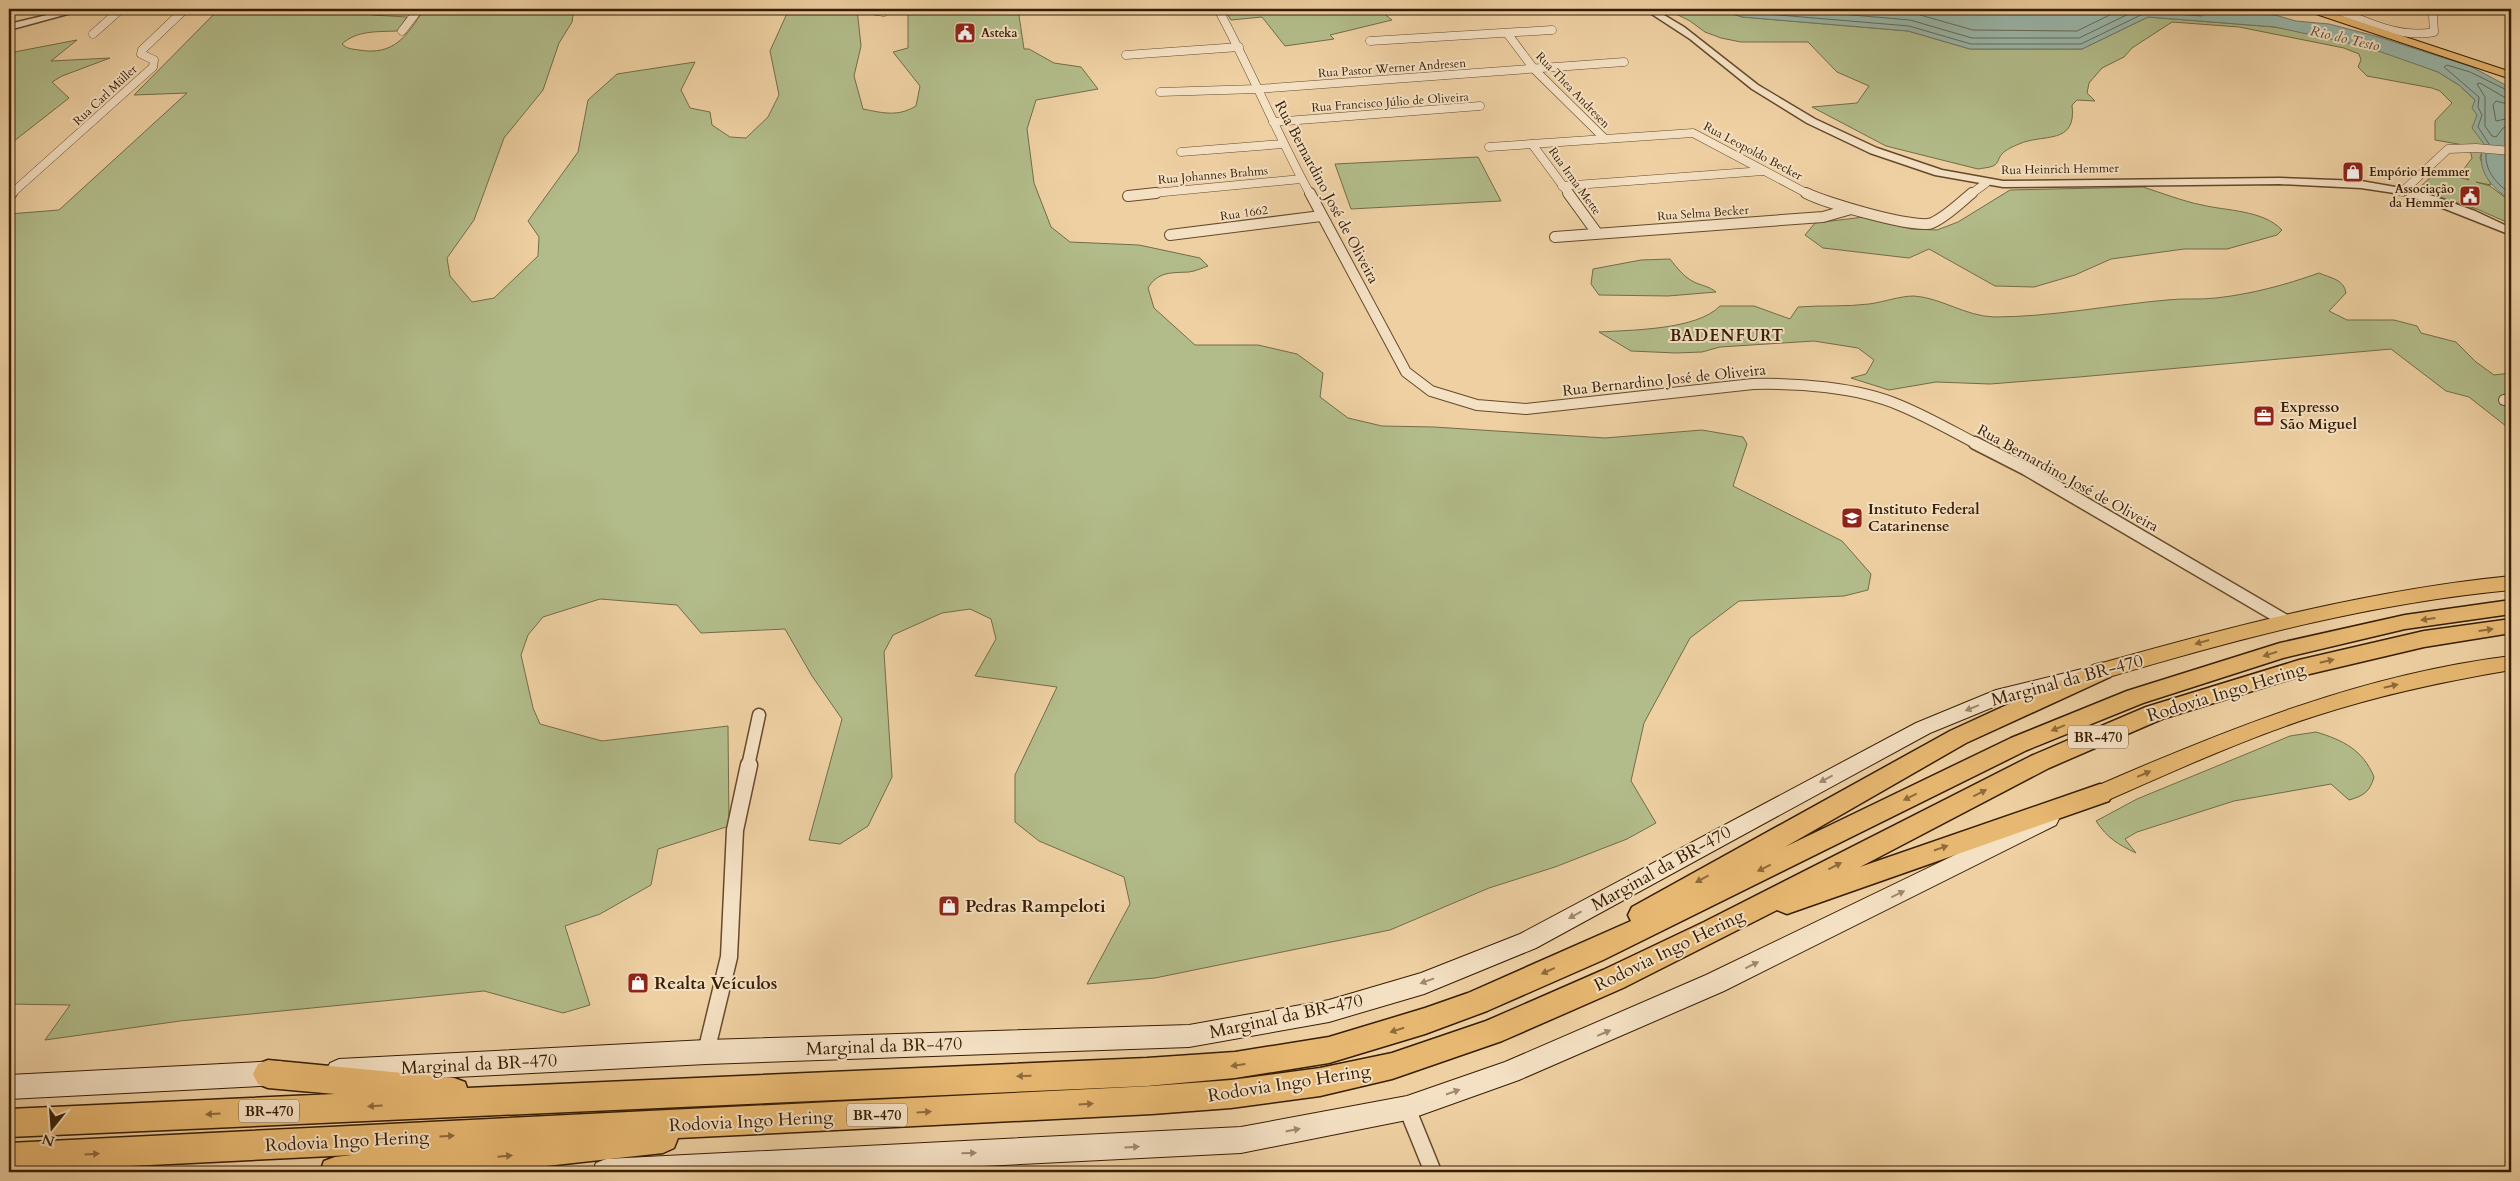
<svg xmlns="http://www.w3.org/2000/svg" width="2520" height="1181" font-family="Cardo,serif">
<rect width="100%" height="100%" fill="#eed0a2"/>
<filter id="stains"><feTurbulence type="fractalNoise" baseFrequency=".004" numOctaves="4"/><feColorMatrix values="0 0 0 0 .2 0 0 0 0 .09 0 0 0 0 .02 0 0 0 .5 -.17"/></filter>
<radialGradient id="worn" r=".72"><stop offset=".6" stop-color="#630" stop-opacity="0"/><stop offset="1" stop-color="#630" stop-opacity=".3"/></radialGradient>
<g fill="#b2bc8a" stroke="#746c46">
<path d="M 219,9 L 369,9 L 372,15 L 407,17 L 397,31 C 377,32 357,30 342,44 C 347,49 352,49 359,50 C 394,56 407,36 424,9 L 574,9 L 572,22 L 559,43 L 543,90 L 504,138 L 474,220 L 447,258 L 450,276 L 472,302 L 494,298 L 538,256 L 539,237 L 528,221 L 578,152 L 588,100 L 617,74 L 695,62 L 681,90 L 690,108 L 710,112 L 712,125 L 730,137 L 746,138 L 768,117 L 779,95 L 770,51 L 789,9 L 857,9 L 861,46 L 854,76 L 863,109 C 883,113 898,117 916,106 L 920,86 L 893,52 L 908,48 L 908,9 L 1018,9 L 1024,49 L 1029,49 L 1054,63 L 1081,67 L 1098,89 L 1036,100 L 1027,129 L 1034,183 L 1051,227 L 1070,242 L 1139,245 L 1200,258 L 1208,266 C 1202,268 1196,271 1189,272 C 1172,273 1158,271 1148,288 L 1154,308 L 1195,345 L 1258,345 L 1297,354 L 1323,373 L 1320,397 L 1348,418 L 1382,426 L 1434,427 L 1605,438 L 1702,430 L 1743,437 L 1747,444 L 1733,486 L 1842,541 L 1871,574 L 1868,590 L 1844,596 L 1739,601 L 1690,638 L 1644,723 L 1631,781 L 1656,823 L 1627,839 L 1555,867 L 1489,888 L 1390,930 L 1155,978 L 1087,984 L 1130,904 L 1124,877 L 1039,841 L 1015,822 L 1015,775 L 1057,687 L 975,676 L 996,639 L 991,619 L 970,609 L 942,613 L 893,635 L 884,652 L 892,777 L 868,826 L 840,844 L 809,840 L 842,719 L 812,676 L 785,629 L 701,633 L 677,605 L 600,599 L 543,617 L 528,635 L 521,655 L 533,708 L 540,724 L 602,741 L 728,726 L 729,826 L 658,849 L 651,885 L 600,914 L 565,926 L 590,1005 L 563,1013 L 484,991 L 180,1021 L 45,1040 L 70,1005 L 9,1004 L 9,214 L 59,210 L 187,93 L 134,95 Z"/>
<polygon points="1224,9 1378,9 1392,20 1330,35 1334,39 1285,46 1262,17 1231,20"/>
<path d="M 1666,9 L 1718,9 L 1742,17 L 1908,31 L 1970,49 L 2082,49 L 2148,17 L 2275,27 L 2329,37 L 2392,54 L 2438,72 L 2459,85 L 2475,100 L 2484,144 L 2480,158 L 2491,185 L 2476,182 L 2490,186 L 2511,202 L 2511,224 L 2477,209 L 2417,190 L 2437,171 L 2469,180 L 2461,173 L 2472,158 L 2469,146 L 2435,140 L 2435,121 L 2452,103 L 2440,91 L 2432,88 L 2367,76 L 2358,67 L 2361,60 L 2359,54 L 2344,48 L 2239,27 L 2172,22 L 2132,48 L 2124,57 L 2102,68 L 2089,83 L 2087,93 L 2095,101 L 2077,100 L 2072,105 C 2077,146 2043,133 2019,144 C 2014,146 2005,150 2002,154 C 1998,158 1999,163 1993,166 C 1988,168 1982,168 1978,169 L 1886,146 L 1812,107 L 1857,103 L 1869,86 L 1837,72 L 1808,42 L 1741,42 L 1721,38 L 1705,32 L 1690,21 Z"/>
<polygon points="77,40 51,61 110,58 62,76 52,82 69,98 9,145 9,53"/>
<polygon points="1478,157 1501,201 1351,209 1335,164"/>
<path d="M 2143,187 C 2162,193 2182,201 2202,205 C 2227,211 2263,210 2282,230 L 2277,235 L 2227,249 L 2184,249 L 2111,259 L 2075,275 L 2034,287 L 1995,286 L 1929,249 L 1909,258 L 1823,248 L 1805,235 L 1815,223 L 1864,217 L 1911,229 L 1937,230 L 1958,222 L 2010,190 Z"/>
<path d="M 1670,259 C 1677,268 1684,277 1694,282 C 1702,286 1709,286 1716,292 L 1668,296 L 1599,295 L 1591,284 L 1593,269 L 1641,260 Z"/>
<path d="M 2319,273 C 2330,278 2344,279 2346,293 L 2329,311 L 2347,320 L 2394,320 L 2417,326 L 2421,333 L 2456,342 L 2476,362 L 2494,375 L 2511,373 L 2511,395 L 2500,396 L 2511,404 L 2511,430 L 2469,397 L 2446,391 L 2391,349 L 2079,377 L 1990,384 L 1936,382 L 1889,390 L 1851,378 L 1866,374 L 1874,360 L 1858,348 L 1814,341 L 1720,347 L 1702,352 L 1676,353 L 1631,351 L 1599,332 C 1631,330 1697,330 1720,306 L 1754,306 L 1790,319 L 1798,307 C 1822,305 1846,307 1869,304 C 1884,302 1900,296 1914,296 C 1942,298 1965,316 1994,317 C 2052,317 2110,305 2167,300 C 2183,298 2200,300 2216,298 C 2252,294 2285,285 2319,273 Z"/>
<path d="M 2316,732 C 2343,740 2363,750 2374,777 C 2370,792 2363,796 2349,800 L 2331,784 L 2234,801 L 2137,832 L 2125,839 L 2136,853 C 2119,845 2107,838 2096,821 L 2137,799 L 2290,736 Z"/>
</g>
<path fill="#99b6a9" stroke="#727967" d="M 1718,9 L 2177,9 L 2275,15 L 2296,21 L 2329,24 L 2379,37 L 2472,67 L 2511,88 L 2511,137 L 2507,138 L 2511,146 L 2511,200 C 2490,187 2475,169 2484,144 L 2472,128 L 2477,115 L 2472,108 L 2475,100 L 2459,85 L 2438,72 L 2367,47 L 2275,27 L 2148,17 L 2082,49 L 1970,49 L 1908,31 L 1742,17 Z"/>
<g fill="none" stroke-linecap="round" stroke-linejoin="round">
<g stroke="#686a56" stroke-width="1">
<polyline points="1733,9 1743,12 1909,26 1971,44 2081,44 2147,12 2202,16 2204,9"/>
<polyline points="1782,9 1910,20 1972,38 2079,38 2139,9"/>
<polyline points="1877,9 1913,13 1973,30 2077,31 2122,9"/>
<polyline points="2511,98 2504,97 2480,83 2477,84 2485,97 2485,126 2492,136 2496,137 2503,128 2511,126"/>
<polyline points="2511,105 2496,101 2493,105 2496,121 2511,118"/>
<polyline points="2489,144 2478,127 2482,115 2478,107 2479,97 2444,67 2447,65 2470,72 2511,92"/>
<path d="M 2486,154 C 2485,172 2497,184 2511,194"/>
</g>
<g stroke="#654a2b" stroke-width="9">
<g id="minor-far3">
<polyline points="863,9 884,12"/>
<path d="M 1218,9 C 1251,70 1277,134 1310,194"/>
<path d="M 2336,9 C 2365,22 2402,39 2434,32 L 2433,16 L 2429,9"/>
<polyline points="402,31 419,9"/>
<polyline points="1507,33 1534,69 1604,138"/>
<polyline points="93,34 121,9"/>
<polyline points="1370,41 1552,30"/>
<polyline points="1126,55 1239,47"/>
<polyline points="1160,92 1257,89 1624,62"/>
<polyline points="1273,122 1480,106"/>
<polyline points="1532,144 1569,194"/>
<polyline points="1489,147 1693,133 1808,194"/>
<polyline points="1181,152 1283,144"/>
<polyline points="1562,186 1763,171"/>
<polyline points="2402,192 2448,149 2476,148 2511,151"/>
<polyline points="11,194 153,67 154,60 141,54 142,50 185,9"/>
<polyline points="1143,194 1301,179"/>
<polyline points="1971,194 1986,183"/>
</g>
</g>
<g stroke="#654a2b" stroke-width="12">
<g id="minor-far2">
<path d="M 1310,193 L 1406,372 L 1431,391 L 1477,405 L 1526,409 L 1753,384 C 1798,383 1857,387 1899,405 C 1926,416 1952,431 1977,444"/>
<polyline points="1568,193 1597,233"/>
<path d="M 1806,193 C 1823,202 1917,230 1932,223 C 1946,217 1960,203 1972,193"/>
<polyline points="9,196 12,193"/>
<polyline points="1128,196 1156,193"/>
<polyline points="1170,235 1321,216"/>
<polyline points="1555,237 1823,217 1851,209"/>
<polyline points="2504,400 2511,400"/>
</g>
</g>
<g stroke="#654a2b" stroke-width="15">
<g id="minor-far1">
<polyline points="1975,443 2026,469 2284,620"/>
<polyline points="748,766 759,715"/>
</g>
</g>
<g stroke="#654a2b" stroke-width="19">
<g id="minor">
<polyline points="706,1052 729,957 735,830 749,765"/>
<polyline points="1407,1108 1433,1172"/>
</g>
</g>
<g stroke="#654a2b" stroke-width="3">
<g id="tertiary">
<polygon points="72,9 86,9 9,30 9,24"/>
<polygon points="1644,9 1654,9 1684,27 1758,85 1815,119 1877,148 1942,170 2003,181 2279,178 2361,181 2401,188 2433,196 2475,211 2511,228 2511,235 2425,201 2401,194 2361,188 2279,184 2003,187 1935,175 1870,153 1807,123 1752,89 1690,39"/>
</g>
</g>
<g stroke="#371d03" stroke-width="2">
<g id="secondary">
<polygon points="2082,669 2089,671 2092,676 2089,681 2008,701 1930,733 1536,948 1424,994 1329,1022 1189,1047 706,1064 339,1083 330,1079 326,1071 330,1063 339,1059 706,1040 1189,1025 1329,1000 1421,973 1520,934 1916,723 1996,690"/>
<polygon points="2048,810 2056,813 2059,819 2056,825 1724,991 1519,1080 1407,1120 1241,1153 863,1172 592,1172 596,1163 606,1159 1241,1127 1407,1096 1505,1062 1706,975"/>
<polygon points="280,1061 289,1065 293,1073 289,1081 280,1085 9,1099 9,1075"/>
</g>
</g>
<g stroke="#371d03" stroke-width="2">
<g id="primary">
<polygon points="2306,9 2321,9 2511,72 2511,79 2307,11"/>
<path d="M 2511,576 L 2511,590 C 2371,603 2237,639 2102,679 L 2094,676 L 2091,671 L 2094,666 L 2102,663 C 2237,625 2371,590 2511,576 Z"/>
<path d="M 2511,656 L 2511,670 C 2445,681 2380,695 2315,716 C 2244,739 2176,770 2108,800 L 2100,803 L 2092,800 L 2088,794 L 2092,788 C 2227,729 2364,674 2511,656 Z"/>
</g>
</g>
<g stroke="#371d03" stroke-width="3">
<g id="trunk">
<polygon points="2511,600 2511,614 2405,629 2283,658 2143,703 2027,750 1603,960 1487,1011 1425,1034 1329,1063 1235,1078 1147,1086 9,1137 9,1109 335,1094 268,1088 258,1084 253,1074 258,1064 268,1060 454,1078 465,1082 467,1088 1147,1058 1235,1052 1329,1037 1425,1008 1468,993 1631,921 1628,915 1632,907 1950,731 2094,665 2102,663 2110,665 2113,671 2110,677 1966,743 1785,847 2011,738 2127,691 2280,643 2405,615"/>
<polygon points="2511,619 2511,633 2424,647 2301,676 2162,719 2049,768 1860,867 2100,784 2109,787 2112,794 2109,801 1787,914 1777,910 1623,988 1502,1041 1392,1079 1320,1096 1231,1108 1152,1114 678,1138 674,1148 663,1153 492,1172 320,1172 324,1161 335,1157 352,1155 9,1172 9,1143 1152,1086 1231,1080 1320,1068 1392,1053 1486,1021 1603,970 1704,922 2031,756 2146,707 2299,660 2424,631"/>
</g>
</g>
<use href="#minor-far3" stroke="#f4e0c3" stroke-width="8"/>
<use href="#minor-far2" stroke="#f4e0c3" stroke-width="10"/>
<use href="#minor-far1" stroke="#f4e0c3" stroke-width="12"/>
<use href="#minor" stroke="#f4e0c3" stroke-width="16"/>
<use href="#tertiary" fill="#f4e0c3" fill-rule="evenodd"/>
<use href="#secondary" fill="#f4e0c3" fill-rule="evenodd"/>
<use href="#primary" fill="#e7b871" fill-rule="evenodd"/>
<use href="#trunk" fill="#e7b871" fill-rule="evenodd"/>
</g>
<defs><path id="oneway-solid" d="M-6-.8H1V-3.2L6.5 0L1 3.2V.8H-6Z" transform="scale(1.25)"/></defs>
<g fill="#8f6a3a">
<use href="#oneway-solid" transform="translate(2428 619) rotate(172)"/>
<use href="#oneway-solid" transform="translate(2486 630) rotate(-8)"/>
<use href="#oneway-solid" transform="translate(2202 642) rotate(164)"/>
<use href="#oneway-solid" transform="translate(2270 654) rotate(163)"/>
<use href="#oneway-solid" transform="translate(2327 661) rotate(-13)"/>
<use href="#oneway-solid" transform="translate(2391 686) rotate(-13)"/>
<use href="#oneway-solid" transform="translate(2058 728) rotate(158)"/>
<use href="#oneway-solid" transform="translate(2144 774) rotate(-23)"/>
<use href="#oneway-solid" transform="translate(1980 793) rotate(-27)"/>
<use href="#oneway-solid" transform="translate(1910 797) rotate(154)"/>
<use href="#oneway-solid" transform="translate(1941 848) rotate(-19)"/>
<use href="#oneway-solid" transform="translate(1835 866) rotate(-27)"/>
<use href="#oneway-solid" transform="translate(1764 868) rotate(154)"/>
<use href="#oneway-solid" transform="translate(1702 879) rotate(151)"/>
<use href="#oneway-solid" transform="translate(1548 971) rotate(156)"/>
<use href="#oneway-solid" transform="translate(1397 1030) rotate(162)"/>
<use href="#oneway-solid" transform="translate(1238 1065) rotate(172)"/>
<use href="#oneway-solid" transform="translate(1024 1076) rotate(178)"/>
<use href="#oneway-solid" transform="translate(1086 1104) rotate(-3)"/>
<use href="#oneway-solid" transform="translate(375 1106) rotate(177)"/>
<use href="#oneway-solid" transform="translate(924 1112) rotate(-3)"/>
<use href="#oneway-solid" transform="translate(213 1114) rotate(177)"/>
<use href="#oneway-solid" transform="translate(447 1136) rotate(-3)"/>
<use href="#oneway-solid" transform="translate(92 1154) rotate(-3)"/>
<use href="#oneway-solid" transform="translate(505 1156) rotate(-5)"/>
</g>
<g fill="#9f886d">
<use href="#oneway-solid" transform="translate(1972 708) rotate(158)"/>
<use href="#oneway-solid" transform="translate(1826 779) rotate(152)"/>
<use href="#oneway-solid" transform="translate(1898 894) rotate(-26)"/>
<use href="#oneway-solid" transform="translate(1575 915) rotate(151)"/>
<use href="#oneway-solid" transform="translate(1752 965) rotate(-26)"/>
<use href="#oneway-solid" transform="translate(1427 981) rotate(160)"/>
<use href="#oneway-solid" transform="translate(1604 1033) rotate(-23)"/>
<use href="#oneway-solid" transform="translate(1453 1092) rotate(-19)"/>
<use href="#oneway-solid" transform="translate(1293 1130) rotate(-11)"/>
<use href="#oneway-solid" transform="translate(1132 1147) rotate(-3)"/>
<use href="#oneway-solid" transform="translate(969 1153) rotate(-2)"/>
</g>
<defs>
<g id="civic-square" transform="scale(1.125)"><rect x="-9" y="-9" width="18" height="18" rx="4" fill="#8f2418" stroke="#f4e0c3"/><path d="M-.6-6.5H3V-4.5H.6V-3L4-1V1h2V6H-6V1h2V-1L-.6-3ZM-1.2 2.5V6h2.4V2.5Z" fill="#fff"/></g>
<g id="shop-square" transform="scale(1.125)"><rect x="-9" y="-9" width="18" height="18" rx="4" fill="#8f2418" stroke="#f4e0c3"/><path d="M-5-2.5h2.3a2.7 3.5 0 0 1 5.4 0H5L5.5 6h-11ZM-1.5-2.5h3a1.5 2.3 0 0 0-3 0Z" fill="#fff"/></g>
<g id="office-square" transform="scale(1.125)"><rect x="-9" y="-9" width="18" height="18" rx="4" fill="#8f2418" stroke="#f4e0c3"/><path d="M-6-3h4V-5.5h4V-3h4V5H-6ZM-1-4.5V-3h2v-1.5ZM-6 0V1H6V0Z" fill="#fff"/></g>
<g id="university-square" transform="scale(1.125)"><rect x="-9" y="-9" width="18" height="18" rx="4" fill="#8f2418" stroke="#f4e0c3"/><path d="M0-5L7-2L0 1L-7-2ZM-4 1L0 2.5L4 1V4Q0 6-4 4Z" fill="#fff"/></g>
</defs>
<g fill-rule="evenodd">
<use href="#civic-square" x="965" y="33"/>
<use href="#shop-square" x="2353" y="172"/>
<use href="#civic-square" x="2470" y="196"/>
<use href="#office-square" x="2264" y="416"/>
<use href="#university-square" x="1852" y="518"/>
<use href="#shop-square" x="949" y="906"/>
<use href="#shop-square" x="638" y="983"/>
</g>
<g text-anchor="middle" stroke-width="4" stroke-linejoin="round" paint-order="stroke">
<g font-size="12" font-weight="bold" fill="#371d03" stroke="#f4e0c3" text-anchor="start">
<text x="981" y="37">Asteka</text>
<text x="2369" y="176">Empório Hemmer</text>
<text x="2454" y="193" text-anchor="end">Associação<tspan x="2454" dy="14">da Hemmer</tspan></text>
</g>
<g font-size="12" fill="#371d03" stroke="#f4e0c3">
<text transform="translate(1392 68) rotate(-4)" y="4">Rua Pastor Werner Andresen</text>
<text transform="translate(1573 90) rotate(46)" y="4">Rua Thea Andresen</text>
<text transform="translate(105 95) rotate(-43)" y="4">Rua Carl Müller</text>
<text transform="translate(1390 102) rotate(-4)" y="4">Rua Francisco Júlio de Oliveira</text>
<text transform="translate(1753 151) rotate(28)" y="4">Rua Leopoldo Becker</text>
<text transform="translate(2060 169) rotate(-1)" y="4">Rua Heinrich Hemmer</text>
<text transform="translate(1213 175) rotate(-5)" y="4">Rua Johannes Brahms</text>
<text transform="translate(1575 181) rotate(54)" y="4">Rua Irma Mette</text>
<text transform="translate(1244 213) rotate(-8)" y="4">Rua 1662</text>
<text transform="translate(1703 213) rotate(-4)" y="4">Rua Selma Becker</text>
</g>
<g font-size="14" font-style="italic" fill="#544b35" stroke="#f4e0c3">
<text transform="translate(2345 38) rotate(13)" y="5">Rio do Testo</text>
</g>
<g fill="#f4e0c3" stroke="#70583d" stroke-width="1">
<rect x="2068" y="725.5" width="60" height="23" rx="4"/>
<rect x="239" y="1099.5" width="60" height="23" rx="4"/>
<rect x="847" y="1103.5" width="60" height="23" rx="4"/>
</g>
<g font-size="14" font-weight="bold" fill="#371d03">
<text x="2098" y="742">BR-470</text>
<text x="269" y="1116">BR-470</text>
<text x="877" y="1120">BR-470</text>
</g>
<g font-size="15" fill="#371d03" stroke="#f4e0c3">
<text transform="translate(1327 192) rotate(62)" y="5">Rua Bernardino José de Oliveira</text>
<text transform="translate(1664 380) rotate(-6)" y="5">Rua Bernardino José de Oliveira</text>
<text transform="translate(2068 478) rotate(29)" y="5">Rua Bernardino José de Oliveira</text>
</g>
<g font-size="15" font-weight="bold" fill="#371d03" stroke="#f4e0c3" text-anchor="start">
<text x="2280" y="412">Expresso<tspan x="2280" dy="17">São Miguel</tspan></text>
<text x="1868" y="514">Instituto Federal<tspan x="1868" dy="17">Catarinense</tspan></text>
</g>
<g font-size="16" font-weight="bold" letter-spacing="1" fill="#371d03" stroke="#f4e0c3">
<text x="1727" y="341">BADENFURT</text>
</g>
<g font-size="18" fill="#371d03" stroke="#f4e0c3">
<text transform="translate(2067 680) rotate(-15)" y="6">Marginal da BR-470</text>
<text transform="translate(2226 692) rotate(-17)" y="6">Rodovia Ingo Hering</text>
<text transform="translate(1661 868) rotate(-29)" y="6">Marginal da BR-470</text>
<text transform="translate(1669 950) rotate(-26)" y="6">Rodovia Ingo Hering</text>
<text transform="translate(1286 1016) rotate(-12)" y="6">Marginal da BR-470</text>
<text transform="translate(884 1046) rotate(-2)" y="6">Marginal da BR-470</text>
<text transform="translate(479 1064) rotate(-3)" y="6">Marginal da BR-470</text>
<text transform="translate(1289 1083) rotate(-9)" y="6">Rodovia Ingo Hering</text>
<text transform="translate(751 1121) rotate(-3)" y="6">Rodovia Ingo Hering</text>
<text transform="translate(347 1141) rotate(-3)" y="6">Rodovia Ingo Hering</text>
</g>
<g font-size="18" font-weight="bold" fill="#371d03" stroke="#f4e0c3" text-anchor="start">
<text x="965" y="912">Pedras Rampeloti</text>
<text x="654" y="989">Realta Veículos</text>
</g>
</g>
<rect width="2520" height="1181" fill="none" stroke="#eed0a2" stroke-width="30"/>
<rect x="10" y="10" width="2500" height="1161" fill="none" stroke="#371d03" stroke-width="2.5"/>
<rect x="15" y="15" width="2490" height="1151" fill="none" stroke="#371d03"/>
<g transform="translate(52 1128) rotate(197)" stroke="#f4e0c3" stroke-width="4" paint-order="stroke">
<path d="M0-4L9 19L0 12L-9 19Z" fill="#371d03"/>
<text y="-8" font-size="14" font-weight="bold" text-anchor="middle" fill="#371d03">N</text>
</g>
<rect width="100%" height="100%" filter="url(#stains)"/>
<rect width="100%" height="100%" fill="url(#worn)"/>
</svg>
